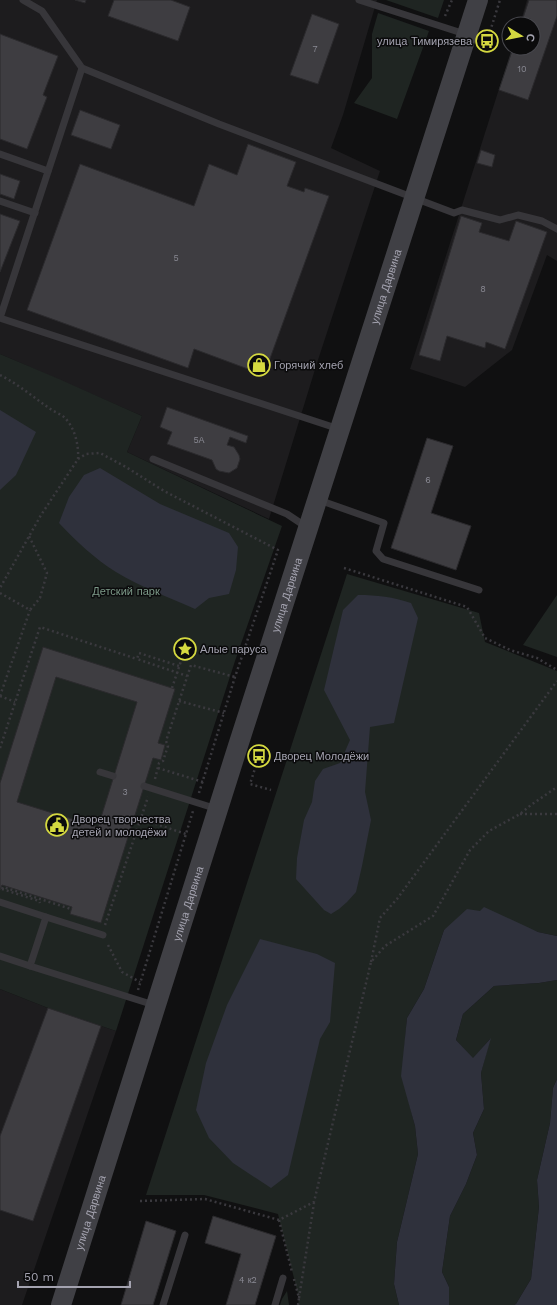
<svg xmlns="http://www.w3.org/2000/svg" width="557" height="1305" font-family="'Work Sans',sans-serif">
<rect width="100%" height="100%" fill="#101011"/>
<g fill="#1d1c1e">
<polygon points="0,0 377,0 343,115 331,148 380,171 317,363 269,519 127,452 142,416 0,354"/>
<polygon points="527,0 557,0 557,261 547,255 512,350 465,387 410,369 512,48 533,48 533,24 520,24"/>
<polygon points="0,989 48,1008 116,1031 22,1305 0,1305"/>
</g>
<g fill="#1f2522">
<polygon points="386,0 444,0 438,18"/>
<polygon points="378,13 429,31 397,119 354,103 372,78 372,34"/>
<polygon points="0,354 59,379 142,416 127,452 282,526 235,661 116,1031 48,1008 0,989"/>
<polygon points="347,574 479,613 485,642 557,671 557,936 538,932 480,911 444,930 424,989 407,1018 402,1076 415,1126 418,1154 397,1242 394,1284 399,1305 298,1305 299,1298 278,1214 204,1195 146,1195"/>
<polygon points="557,595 557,657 523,645"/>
<polygon points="557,980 557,1079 553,1088 550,1123 537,1180 539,1207 531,1279 516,1304 514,1305 449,1305 449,1287 442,1272 450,1216 466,1184 477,1155 473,1133 484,1109 481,1073 490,1039 473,1059 456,1040 463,1014 494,986 539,983"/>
<polygon points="287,1291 289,1305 280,1305 282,1299"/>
</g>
<g fill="#2f313c">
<polygon points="0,410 36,432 16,475 0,490"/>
<path d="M 100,468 L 160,504 L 229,533 L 238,547 L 236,570 L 229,594 L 209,598 L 195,609 C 168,597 141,587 116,572 C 95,559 76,541 59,523 L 69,497 L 84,475 Z"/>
<path d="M 358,595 C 377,595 393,597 411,603 L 418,618 L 394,723 L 370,727 L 365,792 L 371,820 L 362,866 L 356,892 L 347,902 L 339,909 L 331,914 L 324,910 L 296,879 L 297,858 L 304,820 L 312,802 L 315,781 L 323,769 L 340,763 L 350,740 L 324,690 L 343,610 Z"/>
<polygon points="484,907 538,932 557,936 557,980 539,983 494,986 463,1014 456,1040 473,1058 491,1038 481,1073 484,1109 473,1133 477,1155 466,1184 450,1216 442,1272 449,1287 449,1305 399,1305 394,1284 397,1242 418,1154 415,1126 401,1076 407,1018 424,989 444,930 467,909 480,911"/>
<polygon points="260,939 317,954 335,963 330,1022 320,1039 288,1175 271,1188 233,1163 209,1138 196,1110 206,1063 227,1005"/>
<polygon points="557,1079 557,1305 514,1305 516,1304 531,1279 539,1207 537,1180 550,1123 553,1088"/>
</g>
<g fill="#3e3d41" stroke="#2b2a2d" fill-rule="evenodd">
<polygon points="75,0 86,0 85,3"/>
<polygon points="114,0 171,0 190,7 178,41 108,16"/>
<polygon points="529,0 557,0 557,16 528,100 499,90 513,48 533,48 533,24 521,24"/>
<polygon points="312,14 339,24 318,84 290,75"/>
<polygon points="0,34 58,56 43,95 47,97 27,149 0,139"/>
<polygon points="80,110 120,125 111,149 71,135"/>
<polygon points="248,144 296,162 287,186 304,192 305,188 329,196 264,375 194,349 188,368 27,310 80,164 194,206 209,164 237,175"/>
<polygon points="481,150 495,155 492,167 477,163"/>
<polygon points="0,174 20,181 14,199 0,194"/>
<polygon points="0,214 20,221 0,272"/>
<polygon points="461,216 482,223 479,232 509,241 516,221 547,232 505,349 486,342 485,348 447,336 440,361 419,355"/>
<polygon points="167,407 248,436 246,443 230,437 227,445 234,447 239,455 240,459 237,468 229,473 219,471 216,469 212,460 167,444 172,432 160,427"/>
<polygon points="427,438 453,446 431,513 471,526 456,570 391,548"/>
<path d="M 43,647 L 175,689 L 158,743 L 165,745 L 161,760 L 153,758 L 101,923 L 70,914 L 72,907 L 2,885 L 0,890 L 0,783 ZM 56,677 L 137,702 L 98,827 L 17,802 Z"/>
<polygon points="48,1008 101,1026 33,1221 0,1210 0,1136"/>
<polygon points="213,1216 276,1236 255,1305 226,1305 241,1254 205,1243"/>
<polygon points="146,1221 176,1231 153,1305 121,1305"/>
</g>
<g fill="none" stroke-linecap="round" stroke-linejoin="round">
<g stroke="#3a393e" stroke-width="2.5" stroke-dasharray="2 3" stroke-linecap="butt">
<polyline points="445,16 452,0"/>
<polyline points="487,41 500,0"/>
<path d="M 0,375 C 18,384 33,397 49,408 C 54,412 61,414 65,418 C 75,428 79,446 78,459 L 41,515 L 0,588"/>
<polyline points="78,459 86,454 100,453 126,467 164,491 278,550 235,677 199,793"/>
<polyline points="344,568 467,607 485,638 510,650 537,658 557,670"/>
<polyline points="0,593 30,610 40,598 47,573 29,536"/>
<polyline points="179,666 139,653 137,659 187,676"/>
<polyline points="0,696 30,610"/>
<polyline points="0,696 15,702"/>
<polyline points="179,701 224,713"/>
<polyline points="0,748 40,627 137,659"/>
<polyline points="259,756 250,784 271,790"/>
<polyline points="158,768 203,782"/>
<polyline points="155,779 159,763 163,761 168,746 166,741 191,665 235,677"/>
<polyline points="520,814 557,814"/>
<polyline points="141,819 186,834"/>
<polyline points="2,889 3,887 71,909"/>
<polyline points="2,889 39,901 40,903"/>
<polyline points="105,925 148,797"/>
<polyline points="108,945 122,972 140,982"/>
<polyline points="371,962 380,918 397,899 557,681"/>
<polyline points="138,990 193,811"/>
<polyline points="140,1201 205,1199 279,1220 314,1202 371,962 385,946 433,916 470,850 489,831 520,814 531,805 557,787"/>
<polyline points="279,1220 292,1272"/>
<polyline points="294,1279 299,1298 298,1305"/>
<polyline points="299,1298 314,1203"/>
</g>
<g stroke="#37363a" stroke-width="7">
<polyline points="23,0 42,11 82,68 219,124 454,213 462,210 500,220 518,215 542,221 557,229"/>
<polyline points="359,0 465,34"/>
<polyline points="82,68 0,318 339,429"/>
<polyline points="0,154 48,171"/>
<polyline points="0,201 35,213"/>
<polyline points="153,459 287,514 308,528"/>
<polyline points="319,500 384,523 376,551 383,559 479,590"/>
<polyline points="100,772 113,776"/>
<polyline points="144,786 217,809"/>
<polyline points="0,902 46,917 30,966 154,1005"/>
<polyline points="46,917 103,935"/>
<polyline points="0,956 30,966"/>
<polyline points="163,1305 185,1235"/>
<polyline points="275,1305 283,1278"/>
</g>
<path stroke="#404045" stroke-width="20" id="s1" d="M 61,1305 L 237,749 L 478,0"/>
<polyline stroke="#3a393e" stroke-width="2.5" stroke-dasharray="2 3" stroke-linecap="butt" points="172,688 185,649"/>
</g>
<defs>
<g id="bus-ring" transform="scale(1.15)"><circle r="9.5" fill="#0b0b0c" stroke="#d5d940" stroke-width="1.5"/><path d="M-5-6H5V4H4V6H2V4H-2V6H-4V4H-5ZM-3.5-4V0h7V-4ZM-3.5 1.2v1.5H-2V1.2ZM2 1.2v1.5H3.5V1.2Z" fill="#d5d940"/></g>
<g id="shop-ring" transform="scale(1.15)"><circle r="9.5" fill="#0b0b0c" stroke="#d5d940" stroke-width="1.5"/><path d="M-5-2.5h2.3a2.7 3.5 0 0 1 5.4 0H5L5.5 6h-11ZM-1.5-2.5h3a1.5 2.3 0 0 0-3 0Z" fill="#d5d940"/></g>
<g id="sight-ring" transform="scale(1.15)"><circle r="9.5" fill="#0b0b0c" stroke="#d5d940" stroke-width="1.5"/><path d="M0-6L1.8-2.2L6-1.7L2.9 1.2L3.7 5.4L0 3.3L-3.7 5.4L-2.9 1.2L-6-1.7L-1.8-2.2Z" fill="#d5d940"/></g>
<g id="civic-ring" transform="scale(1.15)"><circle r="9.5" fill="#0b0b0c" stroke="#d5d940" stroke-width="1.5"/><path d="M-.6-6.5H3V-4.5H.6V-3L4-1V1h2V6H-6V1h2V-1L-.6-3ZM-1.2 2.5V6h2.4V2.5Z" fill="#d5d940"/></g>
</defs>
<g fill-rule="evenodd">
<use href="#bus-ring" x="487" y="41"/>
<use href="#shop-ring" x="259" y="365"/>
<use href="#sight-ring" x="185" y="649"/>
<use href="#bus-ring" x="259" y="756"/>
<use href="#civic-ring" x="57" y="825"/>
</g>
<g text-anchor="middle" stroke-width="3" stroke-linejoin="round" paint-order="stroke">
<g font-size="9" fill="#8a8a94">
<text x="315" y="52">7</text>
<text x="522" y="72">10</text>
<text x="176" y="261">5</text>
<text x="483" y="292">8</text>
<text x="199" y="443">5А</text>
<text x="428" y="483">6</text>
<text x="125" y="795">3</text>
<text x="248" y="1283">4 к2</text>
</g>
<g font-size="11" fill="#a4a3b0" stroke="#0b0b0c" text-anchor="start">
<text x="472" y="45" text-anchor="end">улица Тимирязева</text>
<text x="274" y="369">Горячий хлеб</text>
<text x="200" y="653">Алые паруса</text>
<text x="274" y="760">Дворец Молодёжи</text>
<text x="72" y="823">Дворец творчества<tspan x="72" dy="13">детей и молодёжи</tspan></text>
</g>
<g font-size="11" fill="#a4a3b0" stroke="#0b0b0c">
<text dy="4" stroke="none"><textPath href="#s1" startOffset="1069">улица Дарвина</textPath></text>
<text dy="4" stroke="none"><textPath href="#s1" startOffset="745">улица Дарвина</textPath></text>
<text dy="4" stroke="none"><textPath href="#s1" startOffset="421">улица Дарвина</textPath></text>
<text dy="4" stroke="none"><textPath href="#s1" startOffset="97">улица Дарвина</textPath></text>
</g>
<g font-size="11" fill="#7c9988" stroke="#0b0b0c">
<text x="126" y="595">Детский парк</text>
</g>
</g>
<g transform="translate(521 36) rotate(100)"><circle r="19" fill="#0b0b0c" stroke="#48484e"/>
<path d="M0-3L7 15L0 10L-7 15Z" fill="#d5d940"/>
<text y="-6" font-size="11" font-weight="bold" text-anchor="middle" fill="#a4a3b0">С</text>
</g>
<path d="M18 1281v6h112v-6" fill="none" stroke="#a4a3b0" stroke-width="2"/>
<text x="24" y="1281" font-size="12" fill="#a4a3b0" stroke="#0b0b0c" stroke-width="3" paint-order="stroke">50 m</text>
</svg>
